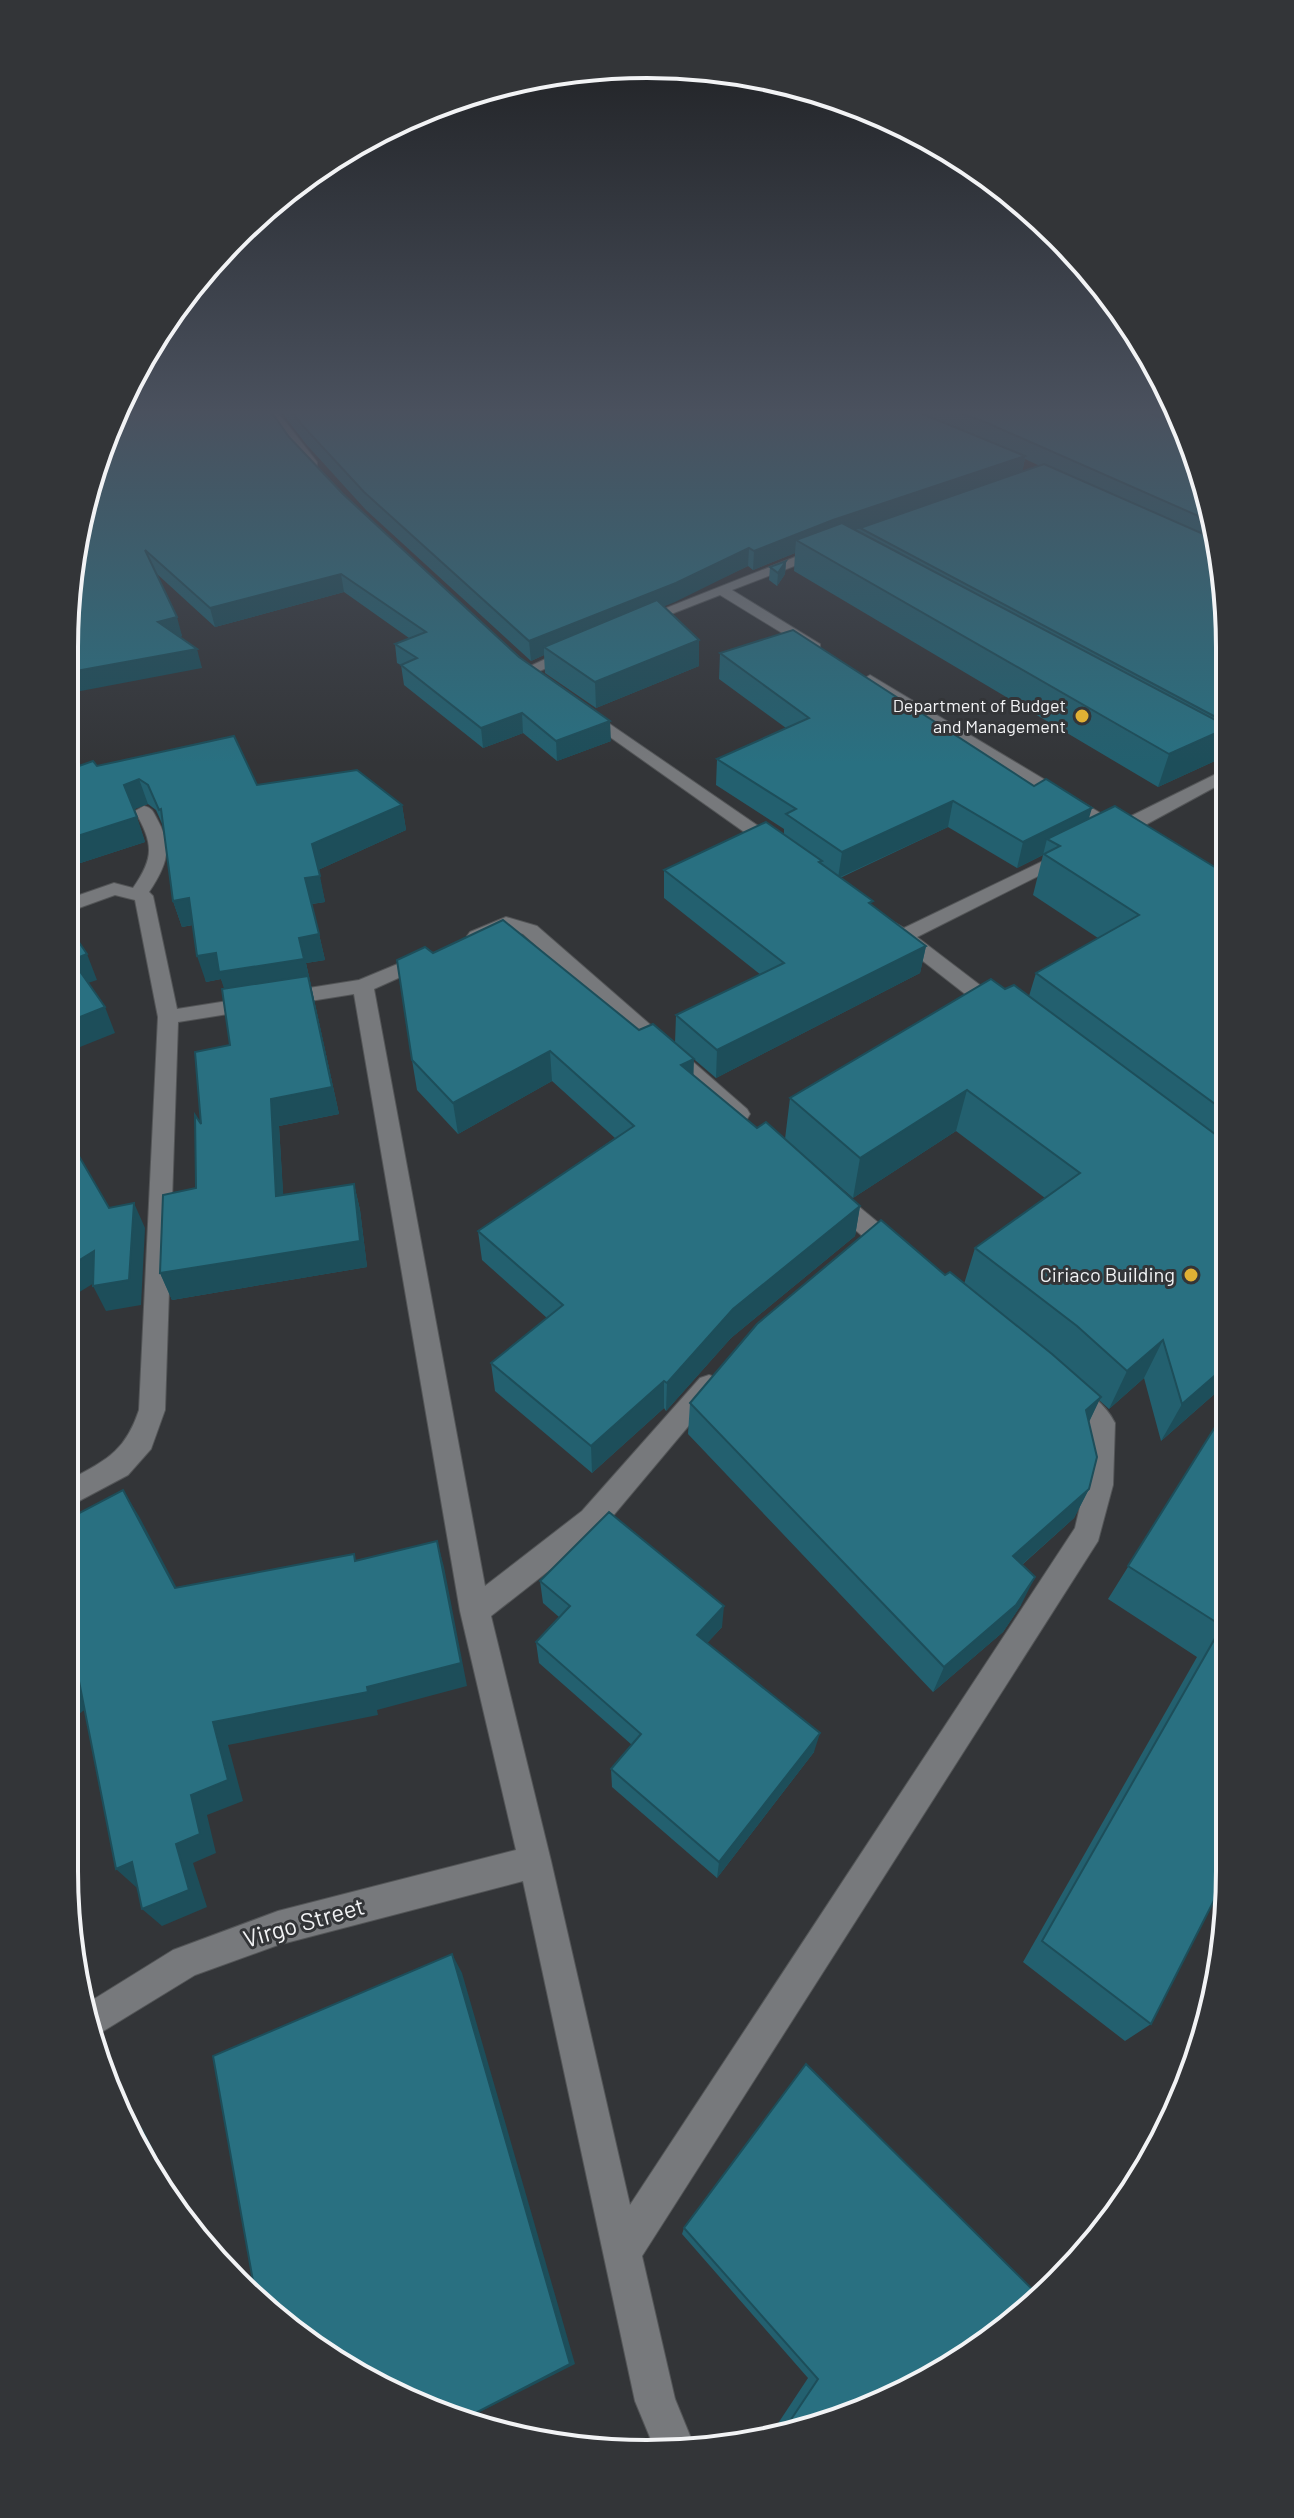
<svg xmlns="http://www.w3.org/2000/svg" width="1294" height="2518" font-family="Barlow,sans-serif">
<rect width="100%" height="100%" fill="#333538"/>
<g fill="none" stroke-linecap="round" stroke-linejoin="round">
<g stroke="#535557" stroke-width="2">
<g id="street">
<polygon points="264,410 276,410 317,462 317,468 309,468"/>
<polygon points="823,546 830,550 828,553 732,590 820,644 820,650 810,650 720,595 643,625 638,626 631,622"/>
<polygon points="575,645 583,650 580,653 533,674 528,676 520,671"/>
<polygon points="870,675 1117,823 1226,769 1226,781 1125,836 1104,838 1101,834 1104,830 864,683 862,680"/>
<polygon points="585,707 783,843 786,847 783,851 771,851 579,715 579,709"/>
<path d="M 144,806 C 152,808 153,811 157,819 C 173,848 167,865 149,892 L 153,896 L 177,1009 L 359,980 L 429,951 L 439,957 L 436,961 L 374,989 L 485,1586 L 582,1511 L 700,1378 L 709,1375 L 718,1378 L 722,1386 L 602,1529 L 491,1616 L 551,1861 L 630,2205 L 1075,1528 L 1085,1485 L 1089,1427 L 1060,1401 L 1056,1393 L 1060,1385 C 1079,1379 1107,1406 1115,1423 L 1113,1485 L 1098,1541 L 642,2256 L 675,2399 L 695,2448 L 654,2447 L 635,2401 L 523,1881 L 278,1945 L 195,1975 L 92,2038 L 86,2004 L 173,1950 L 278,1911 L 516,1850 L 460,1611 L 354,994 L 178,1022 L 165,1410 L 151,1449 L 128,1475 L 64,1509 L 64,1483 C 103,1461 124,1455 139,1410 L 158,1017 L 135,900 L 115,895 L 65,913 L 65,900 L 114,883 L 133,888 C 155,856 153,844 135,811 Z"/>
<polygon points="1066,850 1075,855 1072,859 917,937 1006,1005 1009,1010 1006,1015 992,1015 873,922 883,916 904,928"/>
<polygon points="506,917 537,926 747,1109 750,1114 747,1119 731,1119 523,934 507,930 477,942 467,936 470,932"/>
<polygon points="832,1188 840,1191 904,1244 908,1251 904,1258 896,1260 888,1258 824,1203 820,1197 824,1191"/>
</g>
</g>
<use href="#street" fill="#77797c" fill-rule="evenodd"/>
</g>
<g fill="#23606f" fill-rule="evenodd">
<path d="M 280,410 L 1178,410 L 1186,424 L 1225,570 L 1225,746 L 1223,745 L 1217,760 L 1158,787 L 794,571 L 795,553 L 753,570 L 748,566 L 663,606 L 699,666 L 596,708 L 545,673 L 544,655 L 531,661 L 366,510 L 306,444 ZM 1025,459 L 1040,466 L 1022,472 Z"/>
<polygon points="289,437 343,494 611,741 557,761 523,733 483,748 404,685 401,665 397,663 395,644 409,638 344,592 215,627 157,574 182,636 180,637 202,668 65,609"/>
<polygon points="786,561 785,574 777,586 769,580 770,567"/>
<polygon points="720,653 1034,786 1089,819 1226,874 1227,1383 1161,1441 1144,1378 1109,1409 1099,1400 1089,1422 1089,1489 1074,1518 1022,1565 1021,1605 1003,1632 933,1692 688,1434 690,1403 945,1275 964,1284 975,1248 1045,1198 956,1131 853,1198 785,1139 790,1098 1005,989 1029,996 1036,973 1098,938 1033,895 1043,855 1017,868 948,827 840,878 872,905 926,946 920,973 716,1078 675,1043 676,1015 761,975 664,898 664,870 784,835 784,829 716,785 717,759 786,728 719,679"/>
<polygon points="97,766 257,785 402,805 406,830 318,870 325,902 312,904 325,960 306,963 339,1114 279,1126 283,1195 354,1184 360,1210 367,1267 172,1300 160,1273 196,1188 201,1124 230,1045 225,989 221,979 206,982 193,925 182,927 173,901 164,828 156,810 148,804 134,809 145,842 65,868 65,771"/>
<polygon points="433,953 639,1030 757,1128 860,1206 855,1236 731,1338 666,1411 664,1408 592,1473 495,1391 491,1363 547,1318 482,1260 478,1231 615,1138 552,1081 458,1134 417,1090 412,1060"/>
<polygon points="1227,1408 1229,1871 1151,2024 1125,2041 1023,1962 1197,1657 1108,1599"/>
<polygon points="540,1581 722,1627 707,1643 814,1752 717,1878 612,1787 611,1769 632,1745 539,1663 536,1642 559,1617 543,1603"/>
<polygon points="684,2228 904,2394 771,2434 808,2378 682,2234"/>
</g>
<g fill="#1d4e5a">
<polygon points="1025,456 1022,474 831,538 796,540 795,553 753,570 754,551 833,520"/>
<polygon points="749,548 748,566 675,602 552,652 544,647 544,655 531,661 529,641"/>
<polygon points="786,561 785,574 777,586 778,573"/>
<polygon points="341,574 344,592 215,627 210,608"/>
<polygon points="177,617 182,636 163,641 158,622"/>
<polygon points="699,640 699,666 596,708 595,682"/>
<polygon points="197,649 202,668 65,694 65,673"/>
<polygon points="522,713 523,733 483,748 481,728"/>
<polygon points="610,721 611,741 557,761 556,741"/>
<polygon points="1225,729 1225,738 1217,760 1158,787 1169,754"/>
<polygon points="139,779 148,804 132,810 124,785"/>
<polygon points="953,801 948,827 838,878 842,852"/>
<polygon points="402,805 406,830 318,870 312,844"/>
<polygon points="1092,808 1084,835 1047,839 1043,855 1017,868 1023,842"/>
<polygon points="137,817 145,842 65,868 65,840"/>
<polygon points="320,876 325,902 311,904 305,878"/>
<polygon points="189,898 197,924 182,927 173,901"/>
<polygon points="319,934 325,960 306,963 339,1114 279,1126 285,1223 276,1196 227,998 221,979 206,982 197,956"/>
<polygon points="926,946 920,973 716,1078 717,1050"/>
<polygon points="87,954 97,980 82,985 72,960"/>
<polygon points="105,1007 115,1033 65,1053 65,1023"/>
<polygon points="550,1051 552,1081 458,1134 453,1103"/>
<polygon points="694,1059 693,1090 681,1065"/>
<polygon points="967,1090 956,1131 853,1198 860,1158"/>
<polygon points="354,1184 360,1210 367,1267 172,1300 160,1273"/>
<polygon points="134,1203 145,1228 141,1305 106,1311 93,1286"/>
<polygon points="860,1206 855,1236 731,1338 666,1411 667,1383 733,1309"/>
<polygon points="94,1251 107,1275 65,1301 65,1269"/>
<polygon points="1163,1340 1144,1378 1109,1409 1127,1371"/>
<polygon points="1227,1365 1227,1383 1161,1441 1182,1404"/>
<polygon points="664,1381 664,1408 592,1473 591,1446"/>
<polygon points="1101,1397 1086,1428 1086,1410"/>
<polygon points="1089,1489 1074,1518 1000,1584 1013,1556"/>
<polygon points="123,1490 140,1518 190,1613 175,1588"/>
<polygon points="437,1541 444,1567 467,1686 377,1710 378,1715 228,1745 243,1801 207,1815 216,1853 193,1863 207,1907 162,1926 142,1909 176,1844 213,1722 367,1687"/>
<polygon points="1035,1577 1021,1605 1003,1632 933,1692 944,1667"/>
<polygon points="724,1606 722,1627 695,1656 697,1635"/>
<polygon points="78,1676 98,1700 64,1725 64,1687"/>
<polygon points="820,1733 814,1752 717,1878 719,1862"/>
<polygon points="132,1862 151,1880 136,1887 116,1869"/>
<polygon points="452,1954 462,1973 575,2364 462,2421 460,2421"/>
<polygon points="129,2122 142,2128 200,2240 185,2226"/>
</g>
<g fill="#297081" stroke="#1d4e5a" stroke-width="2">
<polygon points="137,410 270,410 289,437 343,494 519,657 610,721 556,741 522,713 481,728 401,665 417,658 395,644 426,632 341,574 210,608 145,550 177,617 158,622 197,649 65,673 65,609 84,497 115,413"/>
<polygon points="290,410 913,410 1025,456 833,520 754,551 749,548 676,583 529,641 364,492 303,426"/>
<polygon points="952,410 1143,410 1187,430 1212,522 985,422"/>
<polygon points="1044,464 1217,540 1225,570 1225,722 860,528"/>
<polygon points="842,523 1225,725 1225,729 1169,754 796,540"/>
<polygon points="786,561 778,573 770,567"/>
<polygon points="657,600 699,640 595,682 544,647"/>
<polygon points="793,630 1034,786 1046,779 1092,808 1023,842 953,801 842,852 786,814 796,809 717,759 809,718 720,653"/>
<polygon points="234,736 257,785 357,770 402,805 312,844 320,876 305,878 319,934 299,938 304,959 219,972 216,953 197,956 189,898 173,901 161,809 159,810 148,785 139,779 124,785 137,817 65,840 65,771 93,761 97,766"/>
<polygon points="1115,806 1226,874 1226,1112 1036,973 1139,915 1044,854 1060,846 1047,839"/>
<polygon points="766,822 822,861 819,862 873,901 869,903 926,946 717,1050 676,1015 784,963 664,870"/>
<polygon points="503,920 639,1030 653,1024 694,1059 681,1065 757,1128 766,1122 860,1206 733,1309 667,1383 664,1381 591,1446 491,1363 563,1305 478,1231 634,1126 550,1051 453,1103 412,1060 397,960 425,947 433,953"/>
<polygon points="65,922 87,954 72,960 105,1007 65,1023"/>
<polygon points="308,976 332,1087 271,1099 276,1196 354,1184 360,1241 160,1273 163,1195 196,1188 195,1115 201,1124 195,1052 230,1045 222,989"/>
<polygon points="991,979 1005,989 1014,985 1227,1143 1227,1365 1182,1404 1163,1340 1127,1371 1077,1326 975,1248 1080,1173 967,1090 860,1158 790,1098"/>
<polygon points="65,1132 109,1208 134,1203 129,1280 93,1286 94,1251 65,1269"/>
<polygon points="881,1220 945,1275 950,1272 1052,1354 1101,1397 1086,1410 1097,1457 1089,1489 1013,1556 1035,1577 1016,1605 944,1667 690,1403 757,1324"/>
<polygon points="1227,1408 1229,1871 1151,2024 1042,1941 1222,1626 1128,1566"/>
<polygon points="123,1490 175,1588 354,1554 355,1561 437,1541 461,1663 367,1687 368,1692 213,1722 228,1780 191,1795 200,1834 176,1844 189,1890 142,1909 132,1862 116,1869 78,1676 64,1687 64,1521"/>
<polygon points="609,1512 724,1606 697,1635 820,1733 719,1862 611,1769 641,1734 536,1642 570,1606 540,1581"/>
<polygon points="452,1954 570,2364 460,2421 423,2409 323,2356 255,2292 213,2056"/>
<polygon points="806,2064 1040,2297 904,2394 784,2430 818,2379 684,2228"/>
</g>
<linearGradient id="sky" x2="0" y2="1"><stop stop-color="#1c1d1f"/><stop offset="0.54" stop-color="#4a515e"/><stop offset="1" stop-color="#4a515e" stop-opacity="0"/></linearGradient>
<rect width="1294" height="763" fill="url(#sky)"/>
<g fill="#e0b034" stroke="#333538" stroke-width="3">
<circle cx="1082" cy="716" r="8"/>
<circle cx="1191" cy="1275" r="8"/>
</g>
<g text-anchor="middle" stroke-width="6" stroke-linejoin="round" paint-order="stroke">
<g font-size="18" fill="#f2f3f5" stroke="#333538" text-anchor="end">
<text x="1066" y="712">Department of Budget<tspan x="1066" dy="21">and Management</tspan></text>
</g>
<g font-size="20" fill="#f2f3f5" stroke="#333538" text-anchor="end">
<text x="1175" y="1282">Ciriaco Building</text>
</g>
<g font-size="24" fill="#f2f3f5" stroke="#333538">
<text transform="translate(304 1923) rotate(-16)" y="8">Virgo Street</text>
</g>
</g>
<path d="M0 0H1294V2518H0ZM647 78H647A569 569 0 0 1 1216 647V1871A569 569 0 0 1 647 2440H647A569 569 0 0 1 78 1871V647A569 569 0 0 1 647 78Z" fill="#333538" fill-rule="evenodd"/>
<path fill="none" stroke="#f2f3f5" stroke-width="4" d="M647 78H647A569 569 0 0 1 1216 647V1871A569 569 0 0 1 647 2440H647A569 569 0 0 1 78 1871V647A569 569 0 0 1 647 78Z"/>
</svg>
